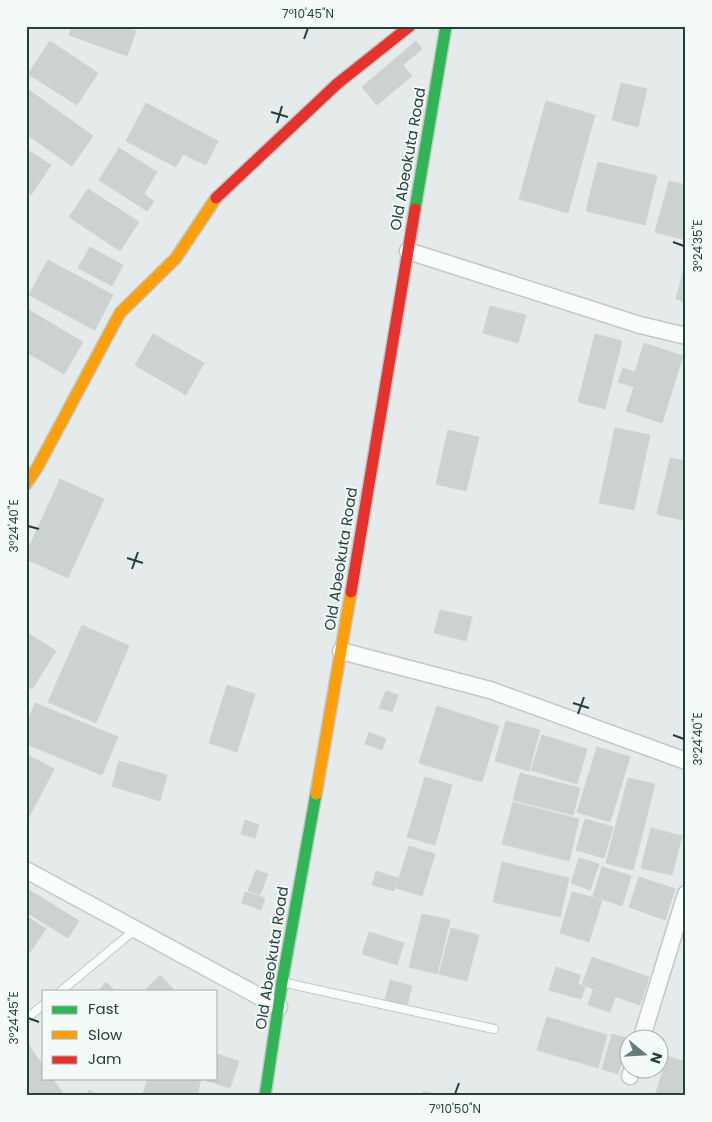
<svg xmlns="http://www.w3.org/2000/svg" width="712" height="1122" font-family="Poppins,sans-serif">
<rect width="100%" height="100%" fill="#e5ebea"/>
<g fill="#ccd2d0" stroke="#ced4d3">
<polygon points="72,26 123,26 136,31 127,56 69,35"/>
<polygon points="50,41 98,73 77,105 28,74"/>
<polygon points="416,41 422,49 403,65 412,76 377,105 362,87"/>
<polygon points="621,83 647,89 638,127 612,120"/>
<polygon points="26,88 93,136 72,166 26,134"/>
<polygon points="546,101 595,115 568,213 519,199"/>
<polygon points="146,103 218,141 206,165 183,154 176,167 126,141"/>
<polygon points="119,148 157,172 144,194 154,201 147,211 99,180"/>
<polygon points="26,149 51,165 31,195 26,191"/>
<polygon points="598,162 657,176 645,225 586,211"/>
<polygon points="669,181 686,185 686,240 655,232"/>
<polygon points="88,189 139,222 120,251 69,217"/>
<polygon points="90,247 123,265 112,286 78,268"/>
<polygon points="48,260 113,295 95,330 29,295"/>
<polygon points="686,261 686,302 676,299"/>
<polygon points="490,306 526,315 518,343 483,333"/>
<polygon points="27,309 83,342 64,374 26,352"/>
<polygon points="153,334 204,363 186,395 135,365"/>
<polygon points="595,334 622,341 605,409 578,402"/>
<polygon points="644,343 683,356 662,423 626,411 634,387 618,382 623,368 635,372"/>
<polygon points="615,428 650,435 634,510 599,503"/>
<polygon points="448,430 479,437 466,491 436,484"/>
<polygon points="670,458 686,461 686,521 657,514"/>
<polygon points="60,479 104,499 68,578 26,559 26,554"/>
<polygon points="440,610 472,617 466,641 434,633"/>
<polygon points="82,625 129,646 96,723 48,702"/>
<polygon points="26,632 56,651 32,689 26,685"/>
<polygon points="227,685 255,694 237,752 209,743"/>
<polygon points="386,691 398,695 392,712 379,708"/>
<polygon points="35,703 118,737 102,775 26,744 26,725"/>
<polygon points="437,706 499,726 482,782 419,763"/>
<polygon points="506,721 540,730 529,771 495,761"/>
<polygon points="369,732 386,739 382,750 365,744"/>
<polygon points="542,735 587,749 577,784 531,770"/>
<polygon points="597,747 630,757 610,822 577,812"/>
<polygon points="26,754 54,769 29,817 26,815"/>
<polygon points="119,761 167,775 160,801 112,786"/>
<polygon points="520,773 580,788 573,815 513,800"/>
<polygon points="425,777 452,785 435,845 407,837"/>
<polygon points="628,778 655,784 633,870 606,863"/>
<polygon points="513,802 579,819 569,861 502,844"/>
<polygon points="585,819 613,827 604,858 576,850"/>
<polygon points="245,820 259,825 255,838 241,834"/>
<polygon points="651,828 682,836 672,875 641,868"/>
<polygon points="409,846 435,854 422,896 396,888"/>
<polygon points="579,858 599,864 590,890 571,883"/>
<polygon points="502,862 569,878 560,917 493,902"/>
<polygon points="602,867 631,876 622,906 593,896"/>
<polygon points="256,870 268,874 260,895 248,891"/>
<polygon points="376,871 398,878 394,891 372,885"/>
<polygon points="639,877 675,889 665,920 629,907"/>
<polygon points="26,888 79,921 68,938 26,912"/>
<polygon points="245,892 265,898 261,910 242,903"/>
<polygon points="572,892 602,900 589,942 560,933"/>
<polygon points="422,914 450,920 437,974 409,967"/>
<polygon points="26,916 46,929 28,955 26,954"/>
<polygon points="451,928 479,935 467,981 439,974"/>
<polygon points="369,932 404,943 397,965 362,954"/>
<polygon points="592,957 649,977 640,1005 582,985"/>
<polygon points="556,967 580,975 578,984 585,988 581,999 549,990"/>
<polygon points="160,975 175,991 144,991"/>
<polygon points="390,980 412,986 407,1006 385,1000"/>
<polygon points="106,982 115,991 102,991 100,989"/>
<polygon points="593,990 615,997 610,1012 588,1005"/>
<polygon points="547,1017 607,1035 598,1068 537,1050"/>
<polygon points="612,1034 629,1039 618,1074 602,1069"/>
<polygon points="27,1043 44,1067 44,1078 52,1078 65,1096 30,1096 26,1091"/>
<polygon points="216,1054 239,1061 230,1088 207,1081 208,1078 216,1078"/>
<polygon points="667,1056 686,1062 686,1096 666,1096 656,1093"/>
<polygon points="148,1078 201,1078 197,1096 142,1096"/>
<polygon points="89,1090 100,1096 86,1096"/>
<polygon points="423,1091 443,1096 422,1096"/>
</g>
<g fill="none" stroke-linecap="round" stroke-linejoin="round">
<g stroke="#c2c8c7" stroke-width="10">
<g id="lane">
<polyline points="286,983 494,1029"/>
<polyline points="61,991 136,929"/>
<polyline points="26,1019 44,1004"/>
</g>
</g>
<g stroke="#c2c8c7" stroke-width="19">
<g id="street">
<polyline points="408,251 640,325 686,336"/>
<polyline points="341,651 490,690 686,761"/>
<polyline points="26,870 279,1007"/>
<polyline points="641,1040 686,894"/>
<polyline points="630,1076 632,1070"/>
</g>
</g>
<g stroke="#c0c9c7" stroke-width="14">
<g id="fast">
<polyline points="415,209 446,26"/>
<polyline points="265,1096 282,982 316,794"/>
</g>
</g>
<g stroke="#c0c9c7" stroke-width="14">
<g id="slow">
<polyline points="26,484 37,468 120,313 176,258 216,198"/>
<polyline points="316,794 351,592"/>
</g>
</g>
<g stroke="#c0c9c7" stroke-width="14">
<g id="jam">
<polyline points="216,198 337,84 410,26"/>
<polyline points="351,592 415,209"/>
</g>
</g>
<use href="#lane" stroke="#fbfcfc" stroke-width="8"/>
<use href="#street" stroke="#fbfcfc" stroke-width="16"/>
<use href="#fast" stroke="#30b455" stroke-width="11"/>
<use href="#slow" stroke="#ff9f0a" stroke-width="11"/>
<use href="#jam" stroke="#e5322d" stroke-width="11"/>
</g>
<path fill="none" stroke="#21403e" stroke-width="2" d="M 304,39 L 308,28M 271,112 L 288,117M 277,123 L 282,106M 673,242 L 684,246M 28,526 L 39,529M 127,558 L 143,563M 132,569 L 138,552M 573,703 L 589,708M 578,714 L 584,697M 673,735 L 684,739M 28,1018 L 39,1022M 455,1094 L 459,1083"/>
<g text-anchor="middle" stroke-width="4" stroke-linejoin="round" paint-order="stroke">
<g font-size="15" fill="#21403e" stroke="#f4faf8">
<text transform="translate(408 159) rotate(-80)" y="5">Old Abeokuta Road</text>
<text transform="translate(341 559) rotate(-81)" y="5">Old Abeokuta Road</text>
<text transform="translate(272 958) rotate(-81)" y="5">Old Abeokuta Road</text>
</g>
</g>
<rect width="712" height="1122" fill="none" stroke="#f4faf8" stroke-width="55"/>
<rect x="42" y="990" width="175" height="90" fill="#f4faf8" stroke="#a0b0ae"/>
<rect x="52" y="1006" width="25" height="8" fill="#30b455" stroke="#a0b0ae"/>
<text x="88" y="1014" font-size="15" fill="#21403e">Fast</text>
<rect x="52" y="1031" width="25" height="8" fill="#ff9f0a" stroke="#a0b0ae"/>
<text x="88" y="1040" font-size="15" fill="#21403e">Slow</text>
<rect x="52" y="1056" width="25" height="8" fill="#e5322d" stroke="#a0b0ae"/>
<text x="88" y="1064" font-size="15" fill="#21403e">Jam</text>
<g transform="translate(644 1054) rotate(108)"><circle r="24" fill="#f4faf8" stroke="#a0b0ae"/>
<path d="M0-4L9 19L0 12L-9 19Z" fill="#667c7a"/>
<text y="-8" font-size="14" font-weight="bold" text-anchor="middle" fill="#21403e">N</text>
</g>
<rect x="28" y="28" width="656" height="1066" fill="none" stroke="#21403e" stroke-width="2"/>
<g font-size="12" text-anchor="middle" fill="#21403e">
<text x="308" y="18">7°10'45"N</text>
<text transform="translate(698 246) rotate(-90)" y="4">3°24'35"E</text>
<text transform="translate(14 526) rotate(-90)" y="4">3°24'40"E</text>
<text transform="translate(698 739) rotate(-90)" y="4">3°24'40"E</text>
<text transform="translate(14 1018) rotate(-90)" y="4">3°24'45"E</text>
<text x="455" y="1113">7°10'50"N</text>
</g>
</svg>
